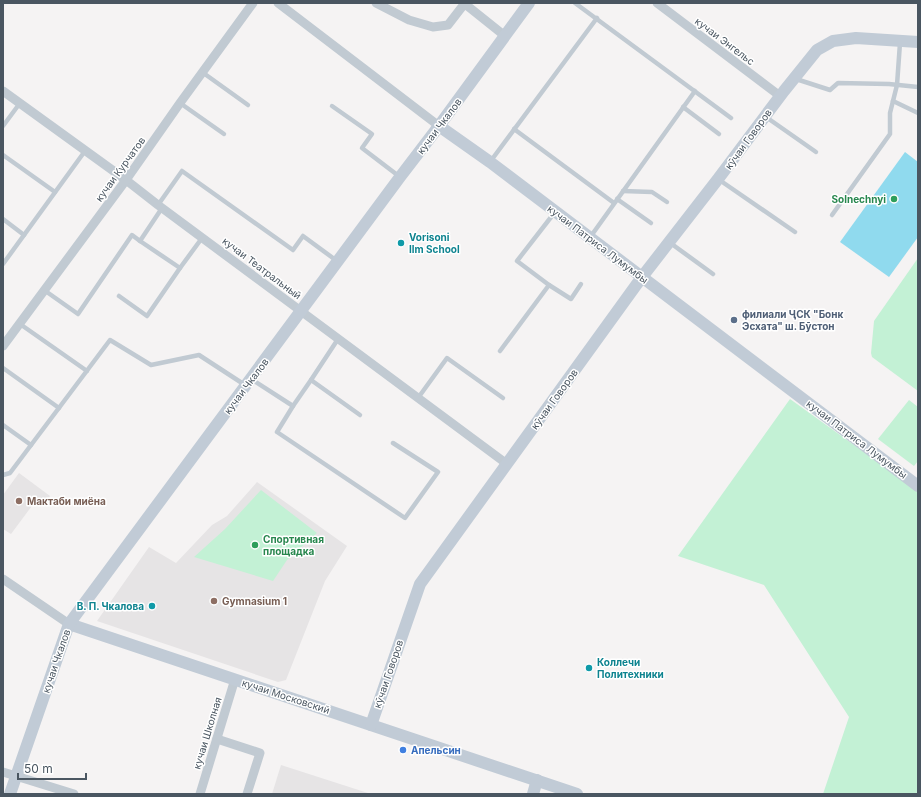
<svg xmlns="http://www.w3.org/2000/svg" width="921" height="797" font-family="Inter,sans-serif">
<rect width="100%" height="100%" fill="#f5f3f3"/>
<g fill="#e6e4e5">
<polygon points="19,473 50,496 45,504 37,499 11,534 3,529 3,495"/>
<polygon points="257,482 347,546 325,581 286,680 278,682 97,621 149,547 176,563 212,525 227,516"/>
<polygon points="281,765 371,794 272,794"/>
</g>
<g fill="#c3f1d5">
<polygon points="918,258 918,391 872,357 871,353 874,321"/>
<polygon points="790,399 918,491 918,794 823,794 849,717 764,585 678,556"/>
<polygon points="909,400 918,407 918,461 914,466 878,439"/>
<polygon points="261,490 317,533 287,560 273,581 194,557 225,529"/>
</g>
<polygon fill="#90daee" points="905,152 918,162 918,237 889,277 840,242"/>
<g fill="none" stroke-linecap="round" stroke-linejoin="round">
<g stroke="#c1cad2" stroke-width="4.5">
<polyline points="575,3 731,118"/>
<polyline points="202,72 248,105"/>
<polyline points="796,79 830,90 838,83 889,84 918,87"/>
<polyline points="893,101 918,113"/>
<polyline points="180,103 224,134"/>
<polyline points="332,106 372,134 362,148 400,177"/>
<polyline points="683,107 719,134"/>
<polyline points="766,117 816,152"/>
<polyline points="3,126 20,103"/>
<polyline points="514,129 614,203"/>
<polyline points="3,155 55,192"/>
<polyline points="490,162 597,18"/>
<polyline points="718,179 795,232"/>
<polyline points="623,191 652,192 667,202"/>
<polyline points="617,199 651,223"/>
<polyline points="158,205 182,171 293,250 303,236 337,261"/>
<polyline points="832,215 890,134 890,113 897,85 900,43"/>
<polyline points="3,219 24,235"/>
<polyline points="591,236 695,91"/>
<polyline points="669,242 713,274"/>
<polyline points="3,264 85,151"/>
<polyline points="180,268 202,238"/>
<polyline points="549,285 571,299 581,284"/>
<polyline points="44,290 78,314 132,235 140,241 162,208"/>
<polyline points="119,296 147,316 180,268 140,241"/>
<polyline points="20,324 87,371"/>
<polyline points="338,339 311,380 360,415"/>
<polyline points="500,351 549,285 517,261 555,212"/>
<polyline points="3,368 59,408"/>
<polyline points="251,379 293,406 277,432 405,518 438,472 393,443"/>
<polyline points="418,398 447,358 503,398"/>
<polyline points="293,406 311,380"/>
<polyline points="3,425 31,445"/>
<polyline points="3,475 10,473 110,340 151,365 199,355 245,385"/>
</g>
<g stroke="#c1cad2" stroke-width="9">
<polyline points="278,3 439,126"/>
<polyline points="376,3 409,20 433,27 448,25 465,3"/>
<polyline points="657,3 780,96"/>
<polyline points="465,4 505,36"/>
<polyline points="3,91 126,180 158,205 507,464"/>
<polyline points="3,346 126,180 180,103 253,3"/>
<polyline points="3,579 69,624"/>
<polyline points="217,739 260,753 247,794"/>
<polyline points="3,772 74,794"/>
<polyline points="200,794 235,679"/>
</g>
<g stroke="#c1cbd6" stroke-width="12">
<polyline points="439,126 490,162 918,486"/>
<polyline points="69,624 577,794"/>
<polyline points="371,725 420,584 642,277 718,179 784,91 817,50 833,41 856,38 918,42"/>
<polyline points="10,794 69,624 400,177 439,126 529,3"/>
<polyline points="533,794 537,780"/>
</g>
</g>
<g fill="#2e9e5b" stroke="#fff" stroke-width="1.5">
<circle cx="894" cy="199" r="4"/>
<circle cx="255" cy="545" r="4"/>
</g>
<g fill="#0f9aa8" stroke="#fff" stroke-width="1.5">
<circle cx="401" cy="243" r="4"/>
<circle cx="152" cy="606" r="4"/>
<circle cx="589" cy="668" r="4"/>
</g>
<circle fill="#5c6f8a" stroke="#fff" stroke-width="1.5" cx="734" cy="320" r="4"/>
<g fill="#8d6e63" stroke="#fff" stroke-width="1.5">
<circle cx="19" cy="501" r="4"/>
<circle cx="214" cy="601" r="4"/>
</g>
<circle fill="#3f7fe0" stroke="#fff" stroke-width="1.5" cx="403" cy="750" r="4"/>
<g text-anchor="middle" stroke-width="3" stroke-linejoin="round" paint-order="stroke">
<g font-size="10" fill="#4a5661" stroke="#fff">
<text transform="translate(725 41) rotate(37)" y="4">кучаи Энгельс</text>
<text transform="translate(439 126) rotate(-53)" y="4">кучаи Чкалов</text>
<text transform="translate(748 139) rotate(-54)" y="4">кӯчаи Говоров</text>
<text transform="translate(120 169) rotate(-54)" y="4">кучаи Курчатов</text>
<text transform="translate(598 244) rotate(37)" y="4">кучаи Патриса Лумумбы</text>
<text transform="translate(262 268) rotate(37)" y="4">кучаи Театральный</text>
<text transform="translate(246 386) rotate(-53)" y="4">кучаи Чкалов</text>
<text transform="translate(554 399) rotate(-54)" y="4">кӯчаи Говоров</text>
<text transform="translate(857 439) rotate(37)" y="4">кучаи Патриса Лумумбы</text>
<text transform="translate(56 661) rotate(-71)" y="4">кучаи Чкалов</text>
<text transform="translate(388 674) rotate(-71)" y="4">кӯчаи Говоров</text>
<text transform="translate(286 696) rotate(18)" y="4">кучаи Московский</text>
<text transform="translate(207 733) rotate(-73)" y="4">кучаи Школная</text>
</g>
<g font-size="10" font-weight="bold" fill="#27864d" stroke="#fff" text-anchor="end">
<text x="886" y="203">Solnechnyi</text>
<text x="263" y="543" text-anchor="start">Спортивная<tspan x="263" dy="12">площадка</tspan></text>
</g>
<g font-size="10" font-weight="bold" fill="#0d838f" stroke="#fff" text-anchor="start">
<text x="409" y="241">Vorisoni<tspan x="409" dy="12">Ilm School</tspan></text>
<text x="144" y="610" text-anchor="end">В. П. Чкалова</text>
<text x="597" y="666">Коллечи<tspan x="597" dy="12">Политехники</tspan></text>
</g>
<g font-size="10" font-weight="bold" fill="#4e5e75" stroke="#fff" text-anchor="start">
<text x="742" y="318">филиали ҶСК "Бонк<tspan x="742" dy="12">Эсхата" ш. Бӯстон</tspan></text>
</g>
<g font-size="10" font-weight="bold" fill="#785e54" stroke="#fff" text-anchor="start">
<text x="27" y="505">Мактаби миёна</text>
<text x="222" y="605">Gymnasium 1</text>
</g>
<g font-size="10" font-weight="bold" fill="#366cbe" stroke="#fff" text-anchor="start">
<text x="411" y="754">Апельсин</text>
</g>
</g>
<rect width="921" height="797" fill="none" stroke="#4a5661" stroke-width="8"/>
<path d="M18 773v6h68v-6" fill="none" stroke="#4a5661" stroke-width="2"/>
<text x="24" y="773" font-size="12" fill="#4a5661" stroke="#ffffff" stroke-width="3" paint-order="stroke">50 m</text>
</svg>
